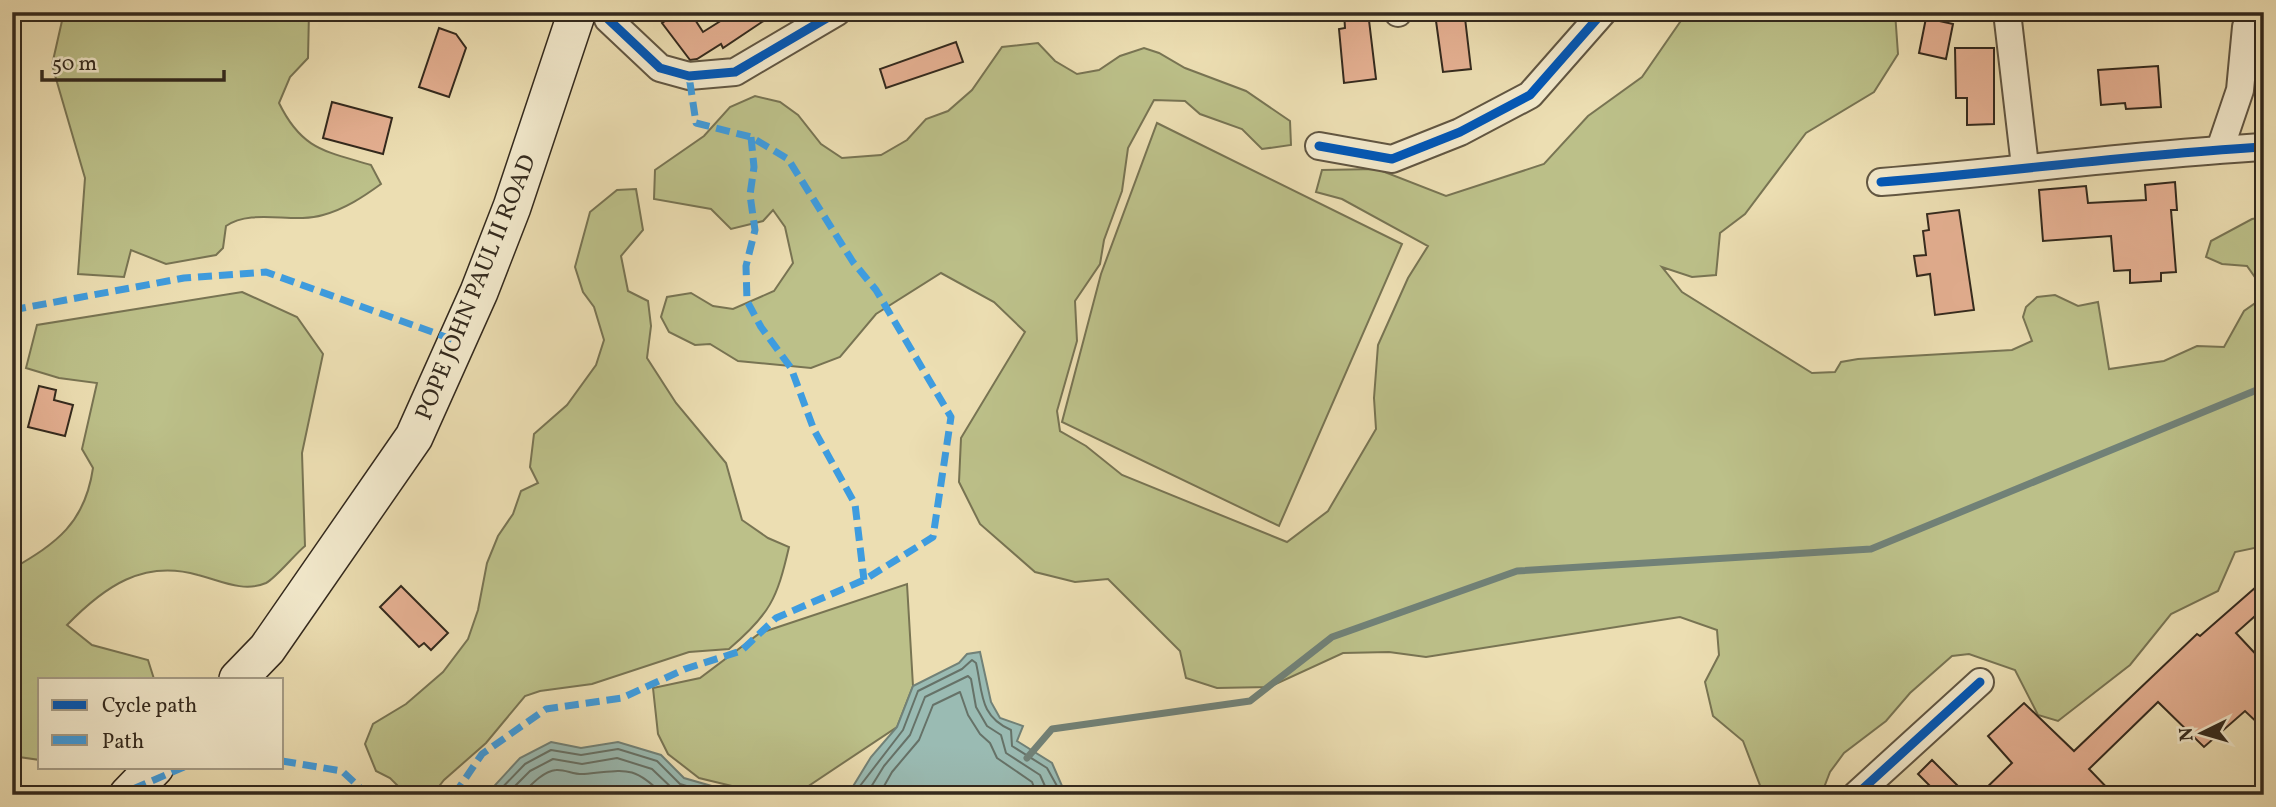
<svg xmlns="http://www.w3.org/2000/svg" width="2276" height="807" font-family="Vollkorn,serif">
<rect width="100%" height="100%" fill="#ecdeb2"/>
<filter id="stains"><feTurbulence type="fractalNoise" baseFrequency=".00286" numOctaves="4"/><feColorMatrix values="0 0 0 0 .2 0 0 0 0 .09 0 0 0 0 .02 0 0 0 .5 -.17"/></filter>
<radialGradient id="worn" r=".72"><stop offset=".6" stop-color="#630" stop-opacity="0"/><stop offset="1" stop-color="#630" stop-opacity=".3"/></radialGradient>
<g fill="#bcc089" stroke="#787453" stroke-width="2">
<path d="M 64,12 L 309,12 L 308,58 L 290,77 L 279,103 C 302,150 325,151 371,165 L 381,184 C 363,197 345,209 323,215 C 293,224 252,208 226,226 L 223,248 L 216,255 L 166,264 L 131,250 L 124,277 L 78,274 L 85,178 L 52,65 Z"/>
<polygon points="1687,12 1895,12 1898,54 1874,92 1806,133 1745,214 1720,233 1716,275 1692,277 1662,267 1682,292 1812,373 1835,372 1841,362 1858,359 2012,350 2032,341 2023,317 2026,307 2037,297 2055,295 2078,306 2098,302 2109,369 2164,361 2197,346 2224,347 2244,311 2264,297 2264,546 2235,552 2218,591 2171,614 2130,665 2058,721 2038,715 2015,670 1969,654 1952,656 1910,693 1886,721 1844,753 1830,772 1823,790 1815,795 1759,795 1761,788 1743,741 1713,716 1705,682 1719,655 1717,630 1680,617 1426,657 1389,652 1343,653 1269,687 1217,688 1186,678 1180,651 1108,579 1075,582 1035,572 980,524 959,482 961,438 1025,332 994,302 941,273 876,314 840,357 811,368 738,361 710,344 695,345 669,332 661,317 667,297 691,293 713,306 733,309 774,291 793,263 785,227 773,210 763,221 731,229 711,209 654,199 655,170 704,136 730,107 755,96 780,102 798,115 821,144 842,158 881,155 907,140 926,119 948,111 972,90 1002,47 1038,43 1055,61 1077,74 1099,70 1120,56 1144,48 1159,53 1185,68 1246,91 1290,121 1291,145 1262,149 1242,129 1200,114 1185,101 1154,100 1128,148 1122,191 1104,240 1100,264 1075,301 1077,341 1057,411 1060,431 1086,446 1122,475 1287,542 1328,511 1376,429 1374,398 1378,345 1408,278 1428,246 1342,199 1316,192 1322,170 1377,169 1446,196 1544,164 1588,116 1642,77"/>
<polygon points="1157,123 1402,244 1279,526 1062,422 1101,274"/>
<path d="M 636,189 L 643,230 L 621,256 L 628,291 L 648,301 L 651,326 L 647,358 L 676,403 L 726,463 L 742,520 L 768,538 L 789,547 C 777,599 770,614 729,649 L 689,652 L 592,684 L 540,691 L 525,696 L 486,743 L 444,780 L 433,794 L 405,793 L 390,778 L 376,771 L 365,744 L 373,724 L 406,704 L 443,672 L 468,639 L 478,610 L 487,563 L 498,536 L 513,514 L 521,491 L 538,483 L 530,467 L 534,434 L 567,405 L 596,365 L 604,340 L 594,307 L 583,292 L 575,267 L 590,212 L 617,190 Z"/>
<polygon points="2264,217 2264,290 2247,266 2222,264 2206,257 2211,241 2252,219"/>
<path d="M 242,292 L 297,317 L 323,354 L 302,453 L 305,546 C 295,554 276,578 266,583 C 243,593 219,580 198,575 C 143,559 104,587 67,625 L 92,645 L 148,660 L 154,679 L 40,679 L 40,760 L 19,757 L 12,752 L 12,569 C 57,543 85,523 93,468 L 82,449 L 97,383 L 59,378 L 26,368 L 37,325 Z"/>
<polygon points="907,584 913,686 897,727 795,795 769,795 699,778 668,754 658,734 653,688 700,678 760,633"/>
</g>
<g fill="#9abbb3" stroke="#718177" stroke-width="2">
<polygon points="980,652 991,702 1000,718 1023,726 1017,741 1052,763 1062,786 1073,795 836,795 852,788 871,757 897,727 913,686 959,663 967,654"/>
<polygon points="551,742 581,748 618,742 661,755 684,778 743,795 486,795 520,758"/>
</g>
<g fill="none" stroke-linecap="round" stroke-linejoin="round">
<g stroke="#667268" stroke-width="2">
<polyline points="495,795 525,764 551,750 581,755 618,749 657,761 680,784 716,795"/>
<polyline points="506,795 530,771 553,759 582,764 617,758 652,769 674,790 685,795"/>
<path d="M 521,795 C 530,786 543,771 556,770 C 565,769 574,775 584,774 C 623,771 632,763 663,795"/>
<path d="M 853,795 L 903,730 L 918,691 L 962,669 L 972,660 L 976,663 C 983,693 979,716 1011,730 L 1012,746 L 1047,768 L 1062,795"/>
<polyline points="866,795 884,766 910,735 925,697 968,676 971,679 976,707 987,726 1001,735 1006,753 1040,775 1049,795"/>
<polyline points="879,795 892,772 919,740 933,705 960,692 968,715 980,734 990,743 997,758 1032,782 1037,795"/>
</g>
<polyline stroke="#718177" stroke-width="7" points="1027,758 1052,729 1250,701 1332,637 1517,571 1871,549 2264,387"/>
</g>
<g fill="#e5b092" stroke="#33291d" stroke-width="2">
<polygon points="679,12 690,12 703,32 735,12 777,12 723,48 721,44 697,59 690,60 662,23"/>
<polygon points="1344,12 1368,12 1376,79 1344,83 1339,29 1345,28"/>
<polygon points="1465,18 1471,69 1443,72 1436,21"/>
<polygon points="1926,18 1953,24 1946,59 1919,53"/>
<polygon points="439,28 456,34 466,48 449,97 419,87"/>
<polygon points="956,42 963,62 886,88 880,69"/>
<polygon points="1955,48 1994,48 1994,124 1967,125 1967,98 1956,98"/>
<polygon points="2158,66 2161,107 2126,109 2125,103 2101,105 2098,70"/>
<polygon points="332,102 392,118 383,154 323,138"/>
<polygon points="2175,182 2177,210 2171,210 2176,272 2161,273 2161,281 2130,283 2130,270 2114,271 2111,236 2043,241 2039,190 2086,186 2088,203 2146,200 2145,185"/>
<polygon points="1959,210 1974,310 1935,315 1930,274 1917,276 1914,256 1926,255 1923,231 1929,230 1927,214"/>
<polygon points="39,386 56,390 54,400 73,405 65,436 28,427"/>
<polygon points="2264,580 2264,608 2236,633 2264,663 2264,729 2245,711 2204,747 2158,702 2089,769 2114,795 1979,795 2012,763 1988,736 2024,703 2074,751 2197,634 2200,636"/>
<polygon points="401,586 448,633 431,650 424,643 419,647 380,607"/>
<polygon points="1932,760 1967,795 1939,795 1918,774"/>
</g>
<g fill="none" stroke-linecap="round" stroke-linejoin="round">
<g stroke="#615642" stroke-width="30">
<g id="minor">
<polyline points="1398,12 1398,13"/>
<polyline points="2007,12 2025,166"/>
<polyline points="608,19 660,68 689,76 735,72 837,12"/>
<polyline points="1319,146 1392,159 1460,132 1530,95 1603,12"/>
<polyline points="2220,149 2240,90 2246,27"/>
<path d="M 1881,182 C 2009,172 2135,154 2264,147"/>
<polyline points="1856,795 1980,682"/>
</g>
</g>
<g stroke="#33291d" stroke-width="40">
<g id="secondary">
<polyline points="238,679 267,649 414,437 479,292 512,207 577,12"/>
<polyline points="128,795 155,767"/>
</g>
</g>
<use href="#minor" stroke="#f3eacd" stroke-width="26"/>
<use href="#secondary" stroke="#f3eacd" stroke-width="37"/>
<g stroke="#3e9cdf" stroke-width="7" stroke-dasharray="14 7" stroke-linecap="butt">
<polyline points="751,137 754,167 750,195 755,230 746,266 747,301 761,327 791,368 814,430 855,504 864,580"/>
<polyline points="12,310 184,278 266,272 457,341"/>
<polyline points="282,761 342,771 368,795"/>
<polyline points="133,789 184,767"/>
<polyline points="454,795 482,754 546,709 622,698 685,669 741,651 776,618 864,580 933,537 951,417 876,290 853,262 788,159 751,137 696,123 689,76"/>
</g>
<g stroke="#f3eacd" stroke-width="13">
<g id="cycleway">
<polyline points="608,19 660,68 689,76 735,72 837,12"/>
<polyline points="1319,146 1392,159 1460,132 1530,95 1603,12"/>
<path d="M 1881,182 C 2009,172 2135,154 2264,147"/>
<polyline points="1856,795 1980,682"/>
</g>
</g>
<use href="#cycleway" stroke="#0057b8" stroke-width="9"/>
</g>
<g text-anchor="middle" stroke-width="6" stroke-linejoin="round" paint-order="stroke">
<g font-size="24" fill="#33291d" stroke="#f3eacd">
<text transform="translate(475 287) rotate(-68)" y="8">POPE JOHN PAUL II ROAD</text>
</g>
</g>
<rect width="2276" height="807" fill="none" stroke="#ecdeb2" stroke-width="42"/>
<rect x="14" y="14" width="2248" height="779" fill="none" stroke="#33291d" stroke-width="3.5"/>
<rect x="21" y="21" width="2234" height="765" fill="none" stroke="#33291d" stroke-width="2"/>
<rect x="38" y="678" width="245" height="91" fill="#f3eacd" stroke="#a69d87" stroke-width="2"/>
<rect x="52" y="700" width="35" height="10" fill="#0057b8" stroke="#a69d87" stroke-width="2"/>
<text x="102" y="712" font-size="21" fill="#33291d">Cycle path</text>
<rect x="52" y="735" width="35" height="10" fill="#3e9cdf" stroke="#a69d87" stroke-width="2"/>
<text x="102" y="748" font-size="21" fill="#33291d">Path</text>
<g transform="translate(2202 733) rotate(265)" stroke="#f3eacd" stroke-width="5" paint-order="stroke">
<path d="M0-5L12 26L0 18L-12 26Z" fill="#33291d"/>
<text y="-10" font-size="19" font-weight="bold" text-anchor="middle" fill="#33291d">N</text>
</g>
<path d="M42 70v10h182v-10" fill="none" stroke="#33291d" stroke-width="3.5"/>
<text x="52" y="70" font-size="21" fill="#33291d" stroke="#f3eacd" stroke-width="5" paint-order="stroke">50 m</text>
<rect width="100%" height="100%" filter="url(#stains)"/>
<rect width="100%" height="100%" fill="url(#worn)"/>
</svg>
